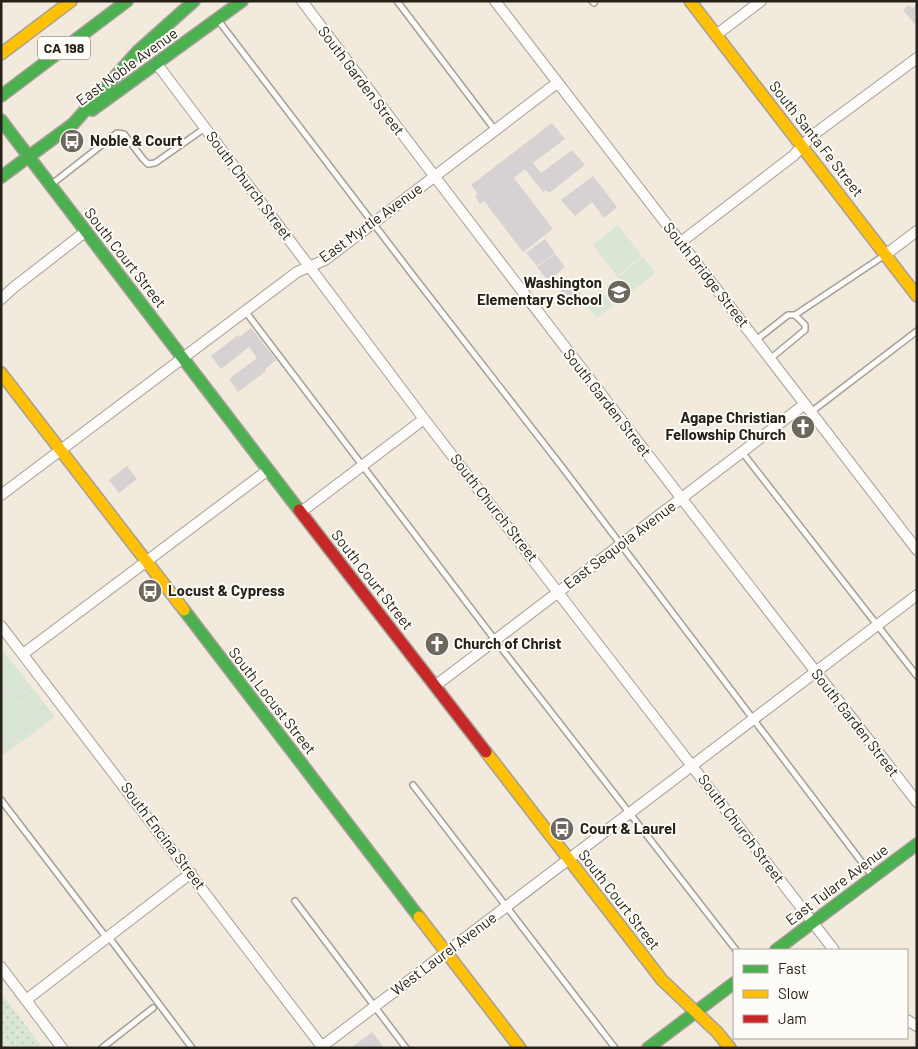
<svg xmlns="http://www.w3.org/2000/svg" width="918" height="1049" font-family="Barlow,sans-serif">
<defs>
<pattern id="grass-dots" width="8" height="8" patternUnits="userSpaceOnUse" patternTransform="scale(1.25)"><rect width="8" height="8" fill="#d9e6d6"/><path d="M2 2h.1M6 6h.1" fill="none" stroke="#bac5b7" stroke-width="1.8" stroke-linecap="round"/></pattern>
</defs>
<rect width="100%" height="100%" fill="#f1eadd"/>
<polygon fill="url(#grass-dots)" points="1,993 43,1048 1,1048"/>
<g fill="#d9e6d6">
<polygon points="618,225 642,256 617,276 593,245"/>
<polygon points="643,257 655,273 630,293 618,277"/>
<polygon points="602,292 613,305 597,318 586,304"/>
<polygon points="1,648 55,717 1,757"/>
<polygon points="1,1032 14,1048 1,1048"/>
</g>
<g fill="#d6d2d3">
<polygon points="909,5 912,8 917,5 917,27 903,10"/>
<polygon points="552,123 565,139 533,163 541,173 572,150 585,165 549,193 546,190 543,192 525,169 514,178 553,229 523,252 484,201 480,204 475,196 478,194 471,185"/>
<polygon points="593,176 617,207 604,218 592,202 575,216 561,200"/>
<polygon points="545,239 555,253 537,266 526,253"/>
<polygon points="555,254 565,267 548,281 537,267"/>
<polygon points="572,282 581,294 566,305 557,294"/>
<polygon points="251,328 276,360 265,369 266,371 238,392 229,379 257,358 249,347 221,369 211,356 238,335 240,337"/>
<polygon points="127,466 137,479 119,493 109,480"/>
<polygon points="372,1032 383,1046 380,1048 351,1048"/>
</g>
<g fill="none" stroke-linecap="round" stroke-linejoin="round">
<g stroke="#a59f96" stroke-width="8">
<g id="lane">
<polyline points="397,1 495,130"/>
<polyline points="592,1 594,3"/>
<polyline points="218,20 415,278 562,467 873,877"/>
<polyline points="52,184 117,133 124,134 143,159 148,164 155,163 205,128"/>
<polyline points="245,311 495,640 736,950"/>
<polyline points="795,315 885,255"/>
<polyline points="756,340 788,315 795,315 805,325 805,330 770,359"/>
<polyline points="811,412 917,331"/>
<polyline points="742,452 917,676"/>
<polyline points="413,785 615,1048"/>
<polyline points="1,800 106,937"/>
<polyline points="295,901 406,1048"/>
<polyline points="108,936 192,1048"/>
<polyline points="102,1048 153,1008"/>
</g>
</g>
<g stroke="#a59f96" stroke-width="12">
<g id="street">
<path d="M 302,1 C 504,270 710,536 917,802"/>
<polyline points="495,1 917,550"/>
<polyline points="716,35 761,1"/>
<polyline points="157,64 424,419 834,950"/>
<polyline points="681,242 793,156 813,135 917,58"/>
<polyline points="885,255 917,231"/>
<polyline points="1,299 13,288 85,232"/>
<polyline points="1,495 297,272 325,260 557,83"/>
<polyline points="301,512 424,419"/>
<polyline points="1,626 323,1048"/>
<polyline points="23,654 268,470"/>
<polyline points="435,686 805,404"/>
<polyline points="1,967 62,1048"/>
<polyline points="26,1000 191,873"/>
<polyline points="907,1020 917,1026"/>
<polyline points="320,1048 917,595"/>
</g>
</g>
<g stroke="#a59f96" stroke-width="14">
<g id="fast">
<polyline points="1,96 127,1"/>
<polyline points="92,110 242,1"/>
<polyline points="1,120 29,157"/>
<polyline points="73,124 138,51 194,1"/>
<polyline points="29,157 299,510"/>
<polyline points="1,177 73,124"/>
<polyline points="184,610 419,917"/>
<polyline points="776,950 917,844"/>
<polyline points="648,1048 734,983"/>
</g>
</g>
<g stroke="#a59f96" stroke-width="14">
<g id="slow">
<polyline points="690,1 917,296"/>
<polyline points="1,54 71,1"/>
<polyline points="1,373 184,610"/>
<polyline points="486,752 662,980 717,1032 730,1048"/>
<polyline points="419,917 520,1048"/>
</g>
</g>
<g stroke="#a59f96" stroke-width="14">
<polyline id="jam" points="299,510 486,752"/>
</g>
<g stroke="#dddbd7" stroke-width="2" stroke-dasharray="5 2.5" stroke-linecap="butt">
<polyline points="1,692 11,693 22,698 32,690"/>
<polyline points="1,753 38,718 45,705"/>
</g>
<use href="#lane" stroke="#fdfcfa" stroke-width="5"/>
<use href="#street" stroke="#fdfcfa" stroke-width="10"/>
<use href="#fast" stroke="#4caf50" stroke-width="11"/>
<use href="#slow" stroke="#ffc107" stroke-width="11"/>
<use href="#jam" stroke="#c62828" stroke-width="11"/>
</g>
<defs>
<g id="bus-disc" transform="scale(1.25)"><circle r="9.5" fill="#6d685e" stroke="#fefcf7"/><path d="M-5-6H5V4H4V6H2V4H-2V6H-4V4H-5ZM-3.5-4V0h7V-4ZM-3.5 1.2v1.5H-2V1.2ZM2 1.2v1.5H3.5V1.2Z" fill="#fff"/></g>
<g id="school-disc" transform="scale(1.25)"><circle r="9.5" fill="#6d685e" stroke="#fefcf7"/><path d="M0-5L7-2L0 1L-7-2ZM-4 1L0 2.5L4 1V4Q0 6-4 4Z" fill="#fff"/></g>
<g id="church-disc" transform="scale(1.25)"><circle r="9.5" fill="#6d685e" stroke="#fefcf7"/><path d="M-1.2-6h2.4v3.5h3.3v2.4h-3.3V6h-2.4V-.1h-3.3v-2.4h3.3Z" fill="#fff"/></g>
</defs>
<g fill-rule="evenodd">
<use href="#bus-disc" x="72" y="141"/>
<use href="#school-disc" x="619" y="292"/>
<use href="#church-disc" x="803" y="427"/>
<use href="#bus-disc" x="150" y="591"/>
<use href="#church-disc" x="437" y="644"/>
<use href="#bus-disc" x="562" y="829"/>
</g>
<g text-anchor="middle" stroke-width="4" stroke-linejoin="round" paint-order="stroke">
<rect fill="#fefcf7" stroke="#67635c" stroke-width="1" x="38" y="36.5" width="52" height="23" rx="4"/>
<g font-size="14" font-weight="bold" fill="#262219">
<text x="64" y="53">CA 198</text>
</g>
<g font-size="15" fill="#262219" stroke="#fefcf7">
<text transform="translate(127 67) rotate(-36)" y="5">East Noble Avenue</text>
<text transform="translate(361 81) rotate(53)" y="5">South Garden Street</text>
<text transform="translate(816 139) rotate(52)" y="5">South Santa Fe Street</text>
<text transform="translate(249 186) rotate(53)" y="5">South Church Street</text>
<text transform="translate(371 223) rotate(-36)" y="5">East Myrtle Avenue</text>
<text transform="translate(125 258) rotate(52)" y="5">South Court Street</text>
<text transform="translate(706 275) rotate(52)" y="5">South Bridge Street</text>
<text transform="translate(607 403) rotate(52)" y="5">South Garden Street</text>
<text transform="translate(494 508) rotate(52)" y="5">South Church Street</text>
<text transform="translate(620 545) rotate(-37)" y="5">East Sequoia Avenue</text>
<text transform="translate(372 580) rotate(52)" y="5">South Court Street</text>
<text transform="translate(272 701) rotate(52)" y="5">South Locust Street</text>
<text transform="translate(855 723) rotate(52)" y="5">South Garden Street</text>
<text transform="translate(741 829) rotate(53)" y="5">South Church Street</text>
<text transform="translate(163 836) rotate(53)" y="5">South Encina Street</text>
<text transform="translate(837 885) rotate(-37)" y="5">East Tulare Avenue</text>
<text transform="translate(619 900) rotate(52)" y="5">South Court Street</text>
<text transform="translate(444 954) rotate(-37)" y="5">West Laurel Avenue</text>
</g>
<g font-size="15" font-weight="bold" fill="#262219" stroke="#fefcf7" text-anchor="start">
<text x="90" y="146">Noble &amp; Court</text>
<text x="602" y="288" text-anchor="end">Washington<tspan x="602" dy="17">Elementary School</tspan></text>
<text x="786" y="423" text-anchor="end">Agape Christian<tspan x="786" dy="17">Fellowship Church</tspan></text>
<text x="168" y="596">Locust &amp; Cypress</text>
<text x="454" y="649">Church of Christ</text>
<text x="580" y="834">Court &amp; Laurel</text>
</g>
</g>
<rect width="918" height="1049" fill="none" stroke="#262219" stroke-width="5"/>
<rect x="733" y="949" width="175" height="90" fill="#fefcf7" stroke="#a8a59e"/>
<rect x="743" y="965" width="25" height="8" fill="#4caf50" stroke="#a8a59e"/>
<text x="778" y="974" font-size="15" fill="#262219">Fast</text>
<rect x="743" y="990" width="25" height="8" fill="#ffc107" stroke="#a8a59e"/>
<text x="778" y="999" font-size="15" fill="#262219">Slow</text>
<rect x="743" y="1015" width="25" height="8" fill="#c62828" stroke="#a8a59e"/>
<text x="778" y="1024" font-size="15" fill="#262219">Jam</text>
</svg>
